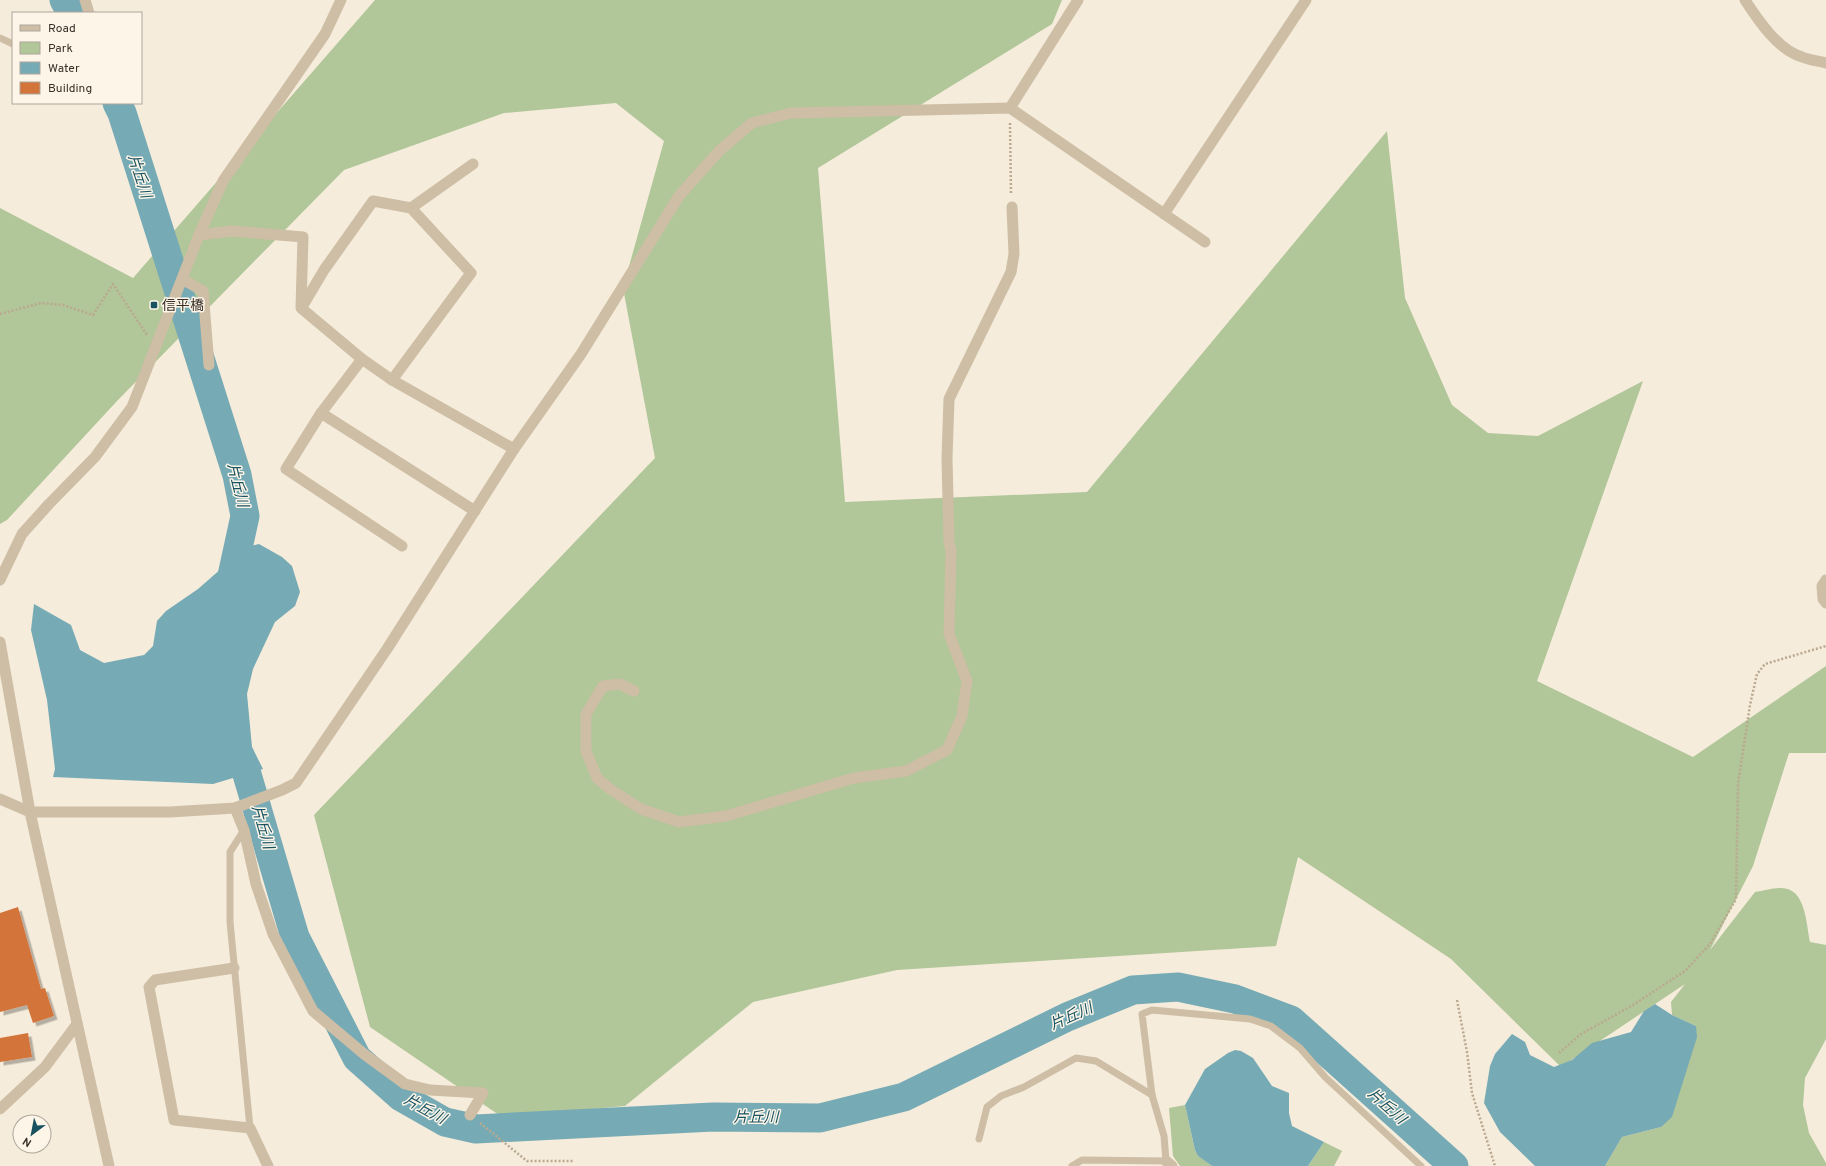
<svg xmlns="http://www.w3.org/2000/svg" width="1826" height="1166" font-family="Overpass,'Noto Sans JP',sans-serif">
<defs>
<filter id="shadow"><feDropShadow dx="3.5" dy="3.5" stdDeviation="0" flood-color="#0004"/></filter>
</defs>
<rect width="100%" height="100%" fill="#f5ecdb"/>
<g fill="#b1c699">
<path d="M 375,0 L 1062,0 L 1052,24 L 818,168 L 845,502 L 1087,492 L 1387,131 L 1405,298 L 1452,405 L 1488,433 L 1538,436 L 1643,381 L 1537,681 L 1693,757 L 1826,666 L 1826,753 L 1789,753 L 1753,866 L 1710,950 L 1755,892 C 1763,891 1772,888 1780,888 C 1806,887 1806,923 1810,942 L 1826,945 L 1826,1039 L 1805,1078 L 1803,1105 L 1809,1133 L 1826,1163 L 1826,1166 L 1605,1166 L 1622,1137 L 1661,1127 L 1696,1026 L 1672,1015 L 1671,1002 L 1685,984 L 1561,1067 L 1451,959 L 1298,857 L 1276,946 L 897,970 L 753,1002 L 625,1106 L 502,1117 L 370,1027 L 314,815 L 655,458 L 623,288 L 664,141 L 616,103 L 504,113 L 344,170 L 117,401 L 7,520 L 0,524 L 0,208 L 133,278 Z"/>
<polygon points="1185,1105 1195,1150 1198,1156 1212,1166 1180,1166 1173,1156 1169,1108"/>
<polygon points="1324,1142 1342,1151 1334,1166 1308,1166"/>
</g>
<g fill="#76aab5">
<polygon points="259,544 282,557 292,566 300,592 295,606 275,622 253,669 247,694 252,747 263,769 213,784 53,777 55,769 47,700 31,630 34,604 71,625 80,650 104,663 144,655 153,646 157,621 166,611 198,589 246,547"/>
<polygon points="1655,1004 1672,1015 1696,1026 1697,1037 1672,1117 1661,1127 1622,1137 1605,1166 1535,1166 1500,1132 1484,1103 1490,1066 1495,1054 1512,1034 1525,1042 1530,1055 1554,1067 1572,1060 1592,1043 1631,1032 1644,1011"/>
<polygon points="1235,1050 1241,1051 1253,1058 1272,1086 1289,1093 1289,1113 1292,1126 1324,1142 1308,1166 1212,1166 1198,1156 1195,1150 1185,1105 1205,1069 1228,1053"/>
</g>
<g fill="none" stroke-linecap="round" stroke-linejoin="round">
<g stroke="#76aab5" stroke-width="29">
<polyline points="64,0 71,13"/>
<polyline points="117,103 122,113 237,475 245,516 228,594"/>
<polyline points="232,737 246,771 295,937 357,1058 401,1097 445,1122 476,1129 713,1117 820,1118 904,1097 1067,1017 1133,990 1178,987 1235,999 1291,1020 1454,1166"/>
</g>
</g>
<g fill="#d3743a" filter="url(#shadow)">
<polygon points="18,907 41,989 45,988 54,1016 33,1023 27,1005 0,1012 0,913"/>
<polygon points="28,1033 32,1057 0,1062 0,1038"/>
</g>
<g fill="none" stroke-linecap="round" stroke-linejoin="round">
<g stroke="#baa88f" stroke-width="2.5" stroke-dasharray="2 2" stroke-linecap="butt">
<polyline points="1010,123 1011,194"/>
<polyline points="0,314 41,303 63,305 93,315 113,284 147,335"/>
<polyline points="1457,1000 1467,1052 1472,1093 1495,1166"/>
<polyline points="1559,1053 1581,1034 1633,1005 1685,971 1710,944 1736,899 1738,784 1750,705 1757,674 1765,664 1826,646"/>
<polyline points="480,1123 527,1161 573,1161"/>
</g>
<g stroke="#cebea5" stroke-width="7">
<polyline points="0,38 13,44"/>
<polyline points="244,830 230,852 230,922 250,1128"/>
<polyline points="979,1139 987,1107 1001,1096 1024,1087 1076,1058 1096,1061 1152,1095"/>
<polyline points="1072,1166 1082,1160 1166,1161 1164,1136 1152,1095 1142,1014 1152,1010 1250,1019 1271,1026 1300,1048 1325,1077 1421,1166"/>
</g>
<g stroke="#cebea5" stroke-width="11">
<polyline points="85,0 89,13"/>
<path d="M 1745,0 C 1758,20 1778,50 1802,57 C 1809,60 1818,61 1826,63"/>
<polyline points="1010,108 1078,0"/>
<polyline points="411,208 473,164"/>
<polyline points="1164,214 1306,0"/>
<polyline points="199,235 232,231 303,237 301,308 362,359 392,380 514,449"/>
<polyline points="182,279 203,291 209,365"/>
<polyline points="302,307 324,270 373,201 411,208 471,273 392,380"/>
<polyline points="362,359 321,413 286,469 402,546"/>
<polyline points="321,413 475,511"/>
<polyline points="1826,580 1822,586 1823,599 1826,603"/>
<polyline points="634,691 620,684 603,686 586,714 586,751 597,778 610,789 641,809 679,822 726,816 854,778 906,771 947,750 962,716 967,681 949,634 951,551 949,542 947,458 949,399 1011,272 1014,254 1012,207"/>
<polyline points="0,799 30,812 170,812 235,808 282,790 296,783 387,649 514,449 581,354 679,196 720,150 752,123 791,113 1010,108 1205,242"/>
<polyline points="235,808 244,830 256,884 273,934 313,1011 364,1054 405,1084 430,1090 483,1093 470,1115"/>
<polyline points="234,968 155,980 149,987 174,1120 250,1128 268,1166"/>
<polyline points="0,1109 45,1067 77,1024"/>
<polyline points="1166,1161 1172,1166"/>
</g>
<g stroke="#cebea5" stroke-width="11">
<polyline points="0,580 22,534 49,504 95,457 132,407 199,235 223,181 325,34 341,0"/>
<polyline points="0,642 30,812 109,1166"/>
</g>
</g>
<rect fill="#185160" stroke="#fcf5e8" stroke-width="1.5" x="150" y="301" width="8" height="8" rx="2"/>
<g text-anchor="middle" stroke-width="3" stroke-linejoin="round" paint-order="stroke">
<g font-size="14" fill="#392f27" stroke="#fcf5e8" text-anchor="start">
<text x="162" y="310">信平橋</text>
</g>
<g font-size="15" font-style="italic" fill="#185160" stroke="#fcf5e8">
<text transform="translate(140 176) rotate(72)" y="5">片丘川</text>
<text transform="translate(238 485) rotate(76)" y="5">片丘川</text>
<text transform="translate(263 827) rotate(74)" y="5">片丘川</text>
<text transform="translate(1071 1016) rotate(-24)" y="5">片丘川</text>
<text transform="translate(1387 1106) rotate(42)" y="5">片丘川</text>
<text transform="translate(425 1109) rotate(29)" y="5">片丘川</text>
<text x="756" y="1122">片丘川</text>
</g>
</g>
<rect x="12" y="12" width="130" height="92" fill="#fcf5e8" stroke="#aea69b"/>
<rect x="20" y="25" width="20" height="6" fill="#cebea5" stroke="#aea69b"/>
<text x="48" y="32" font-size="12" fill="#392f27">Road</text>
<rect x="20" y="42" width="20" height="12" fill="#b1c699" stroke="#aea69b"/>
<text x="48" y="52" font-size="12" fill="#392f27">Park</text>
<rect x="20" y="62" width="20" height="12" fill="#76aab5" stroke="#aea69b"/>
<text x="48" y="72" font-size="12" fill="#392f27">Water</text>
<rect x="20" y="82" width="20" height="12" fill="#d3743a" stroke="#aea69b"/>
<text x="48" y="92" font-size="12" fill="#392f27">Building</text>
<g transform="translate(32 1134) rotate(212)"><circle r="19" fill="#fcf5e8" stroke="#aea69b"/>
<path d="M0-3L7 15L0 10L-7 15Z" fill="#185160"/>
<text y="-6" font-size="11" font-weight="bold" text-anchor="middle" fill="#392f27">N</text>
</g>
</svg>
